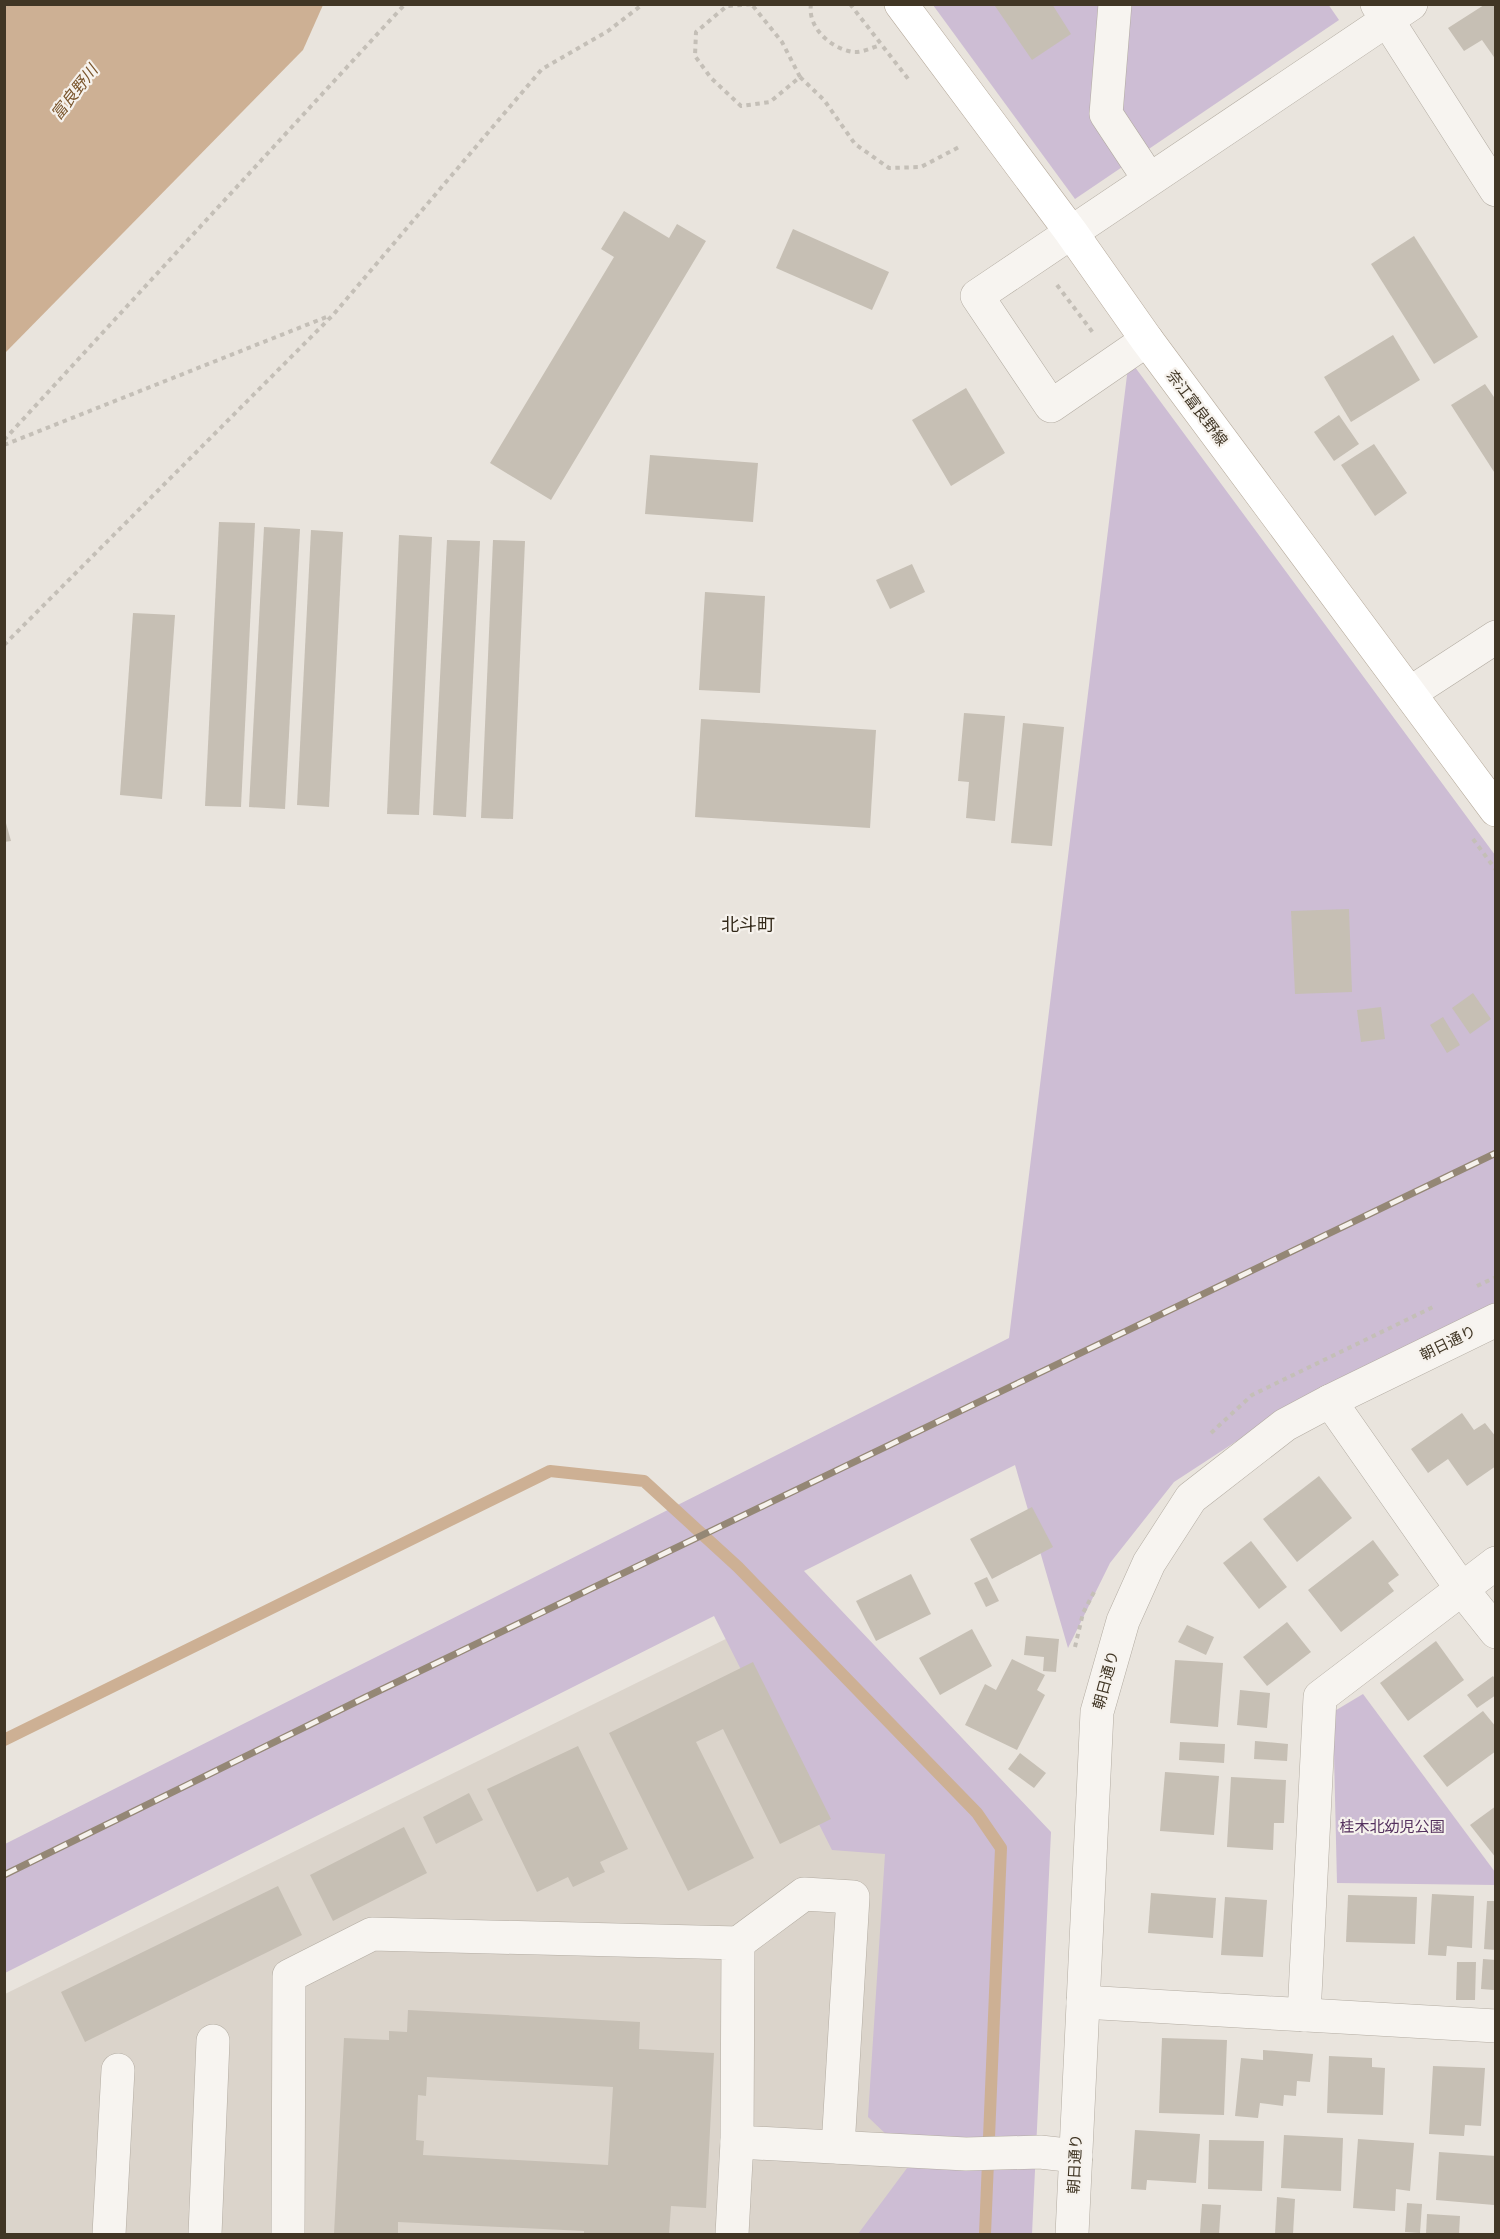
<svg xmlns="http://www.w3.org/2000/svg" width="1500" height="2239" font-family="'Open Sans','Noto Sans JP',sans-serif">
<rect width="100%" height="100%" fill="#e9e4dd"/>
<polygon fill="#dbd4cb" points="744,1630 955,1825 931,2234 5,2234 5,1994"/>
<g fill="#cdbdd4">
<polygon points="1328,4 1339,20 1075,199 933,5"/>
<polygon points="1129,359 1495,855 1495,1306 1289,1407 1174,1482 1110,1563 1068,1648 1015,1465 804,1571 1051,1832 1032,2234 858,2234 913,2160 868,2117 885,1854 832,1850 714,1616 5,1973 5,1844 1009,1338"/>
<polygon points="1363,1694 1495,1872 1495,1885 1337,1883 1333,1712"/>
</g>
<polygon fill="#cdb094" points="5,4 323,5 303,50 5,353"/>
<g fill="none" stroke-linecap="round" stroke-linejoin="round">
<polyline stroke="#cdb094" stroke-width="12" points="4,1740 550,1471 644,1481 738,1567 977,1813 1001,1848 985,2234"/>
</g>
<g fill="#c6bfb4" fill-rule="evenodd">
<polygon points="997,4 1052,4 1071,34 1032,60 995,6"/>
<polygon points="1484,5 1496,5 1496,60 1482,40 1464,51 1448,28"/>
<polygon points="624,211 669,238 677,224 706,241 551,500 490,463 614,257 601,249"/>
<polygon points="793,229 889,272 872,310 776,268"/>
<polygon points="1414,236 1478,337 1434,364 1371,264"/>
<polygon points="1393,335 1420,380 1351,422 1324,377"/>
<polygon points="1485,384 1496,400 1496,475 1451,405"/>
<polygon points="966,388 1005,453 951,486 912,420"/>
<polygon points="1339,415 1359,444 1334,461 1314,432"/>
<polygon points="1374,444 1407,493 1375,516 1341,465"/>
<polygon points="650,455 758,463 753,522 645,514"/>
<polygon points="219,522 255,523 241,807 205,806"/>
<polygon points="264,527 300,529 285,809 249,807"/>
<polygon points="311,530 343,532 329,807 297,805"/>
<polygon points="399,535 432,537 419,815 387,814"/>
<polygon points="447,540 480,541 466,817 433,815"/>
<polygon points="493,540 525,541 513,819 481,818"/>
<polygon points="912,564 925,592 890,609 876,580"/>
<polygon points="705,592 765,596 760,693 699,690"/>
<polygon points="133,613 175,615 162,799 120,795"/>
<polygon points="964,713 1005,716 995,821 966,818 969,782 958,781"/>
<polygon points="701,719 876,730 870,828 695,817"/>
<polygon points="1023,723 1064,727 1052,846 1011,843"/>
<polygon points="4,816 11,841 4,842"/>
<polygon points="1349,909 1352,992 1295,994 1291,911"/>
<polygon points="1473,993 1491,1019 1470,1034 1452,1008"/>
<polygon points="1381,1007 1385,1039 1361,1042 1357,1010"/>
<polygon points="1443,1017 1460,1045 1447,1053 1430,1025"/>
<polygon points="1462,1413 1474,1430 1485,1423 1496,1437 1496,1466 1467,1486 1448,1459 1428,1473 1411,1449"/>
<polygon points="1319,1476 1352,1518 1297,1562 1263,1519"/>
<polygon points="1032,1507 1053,1547 992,1579 970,1539"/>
<polygon points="1373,1540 1399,1575 1388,1583 1394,1591 1341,1632 1308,1590"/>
<polygon points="1251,1541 1287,1587 1259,1609 1223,1563"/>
<polygon points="911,1574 931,1614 876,1641 856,1601"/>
<polygon points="987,1577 999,1601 986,1607 974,1583"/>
<polygon points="1287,1622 1311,1652 1267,1686 1243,1657"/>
<polygon points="1187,1625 1214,1637 1206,1655 1178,1642"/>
<polygon points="972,1629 992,1666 940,1695 919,1658"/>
<polygon points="1026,1636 1059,1639 1056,1672 1043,1671 1044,1657 1024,1655"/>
<polygon points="1436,1641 1464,1680 1408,1721 1380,1683"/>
<polygon points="1012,1659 1045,1675 1037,1690 1045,1695 1017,1750 965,1725 985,1684 996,1690"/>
<polygon points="1175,1660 1223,1663 1218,1727 1170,1723"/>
<polygon points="753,1662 831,1819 780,1844 723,1729 696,1742 754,1858 688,1891 609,1733"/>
<polygon points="1493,1676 1496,1680 1496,1695 1477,1708 1467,1695"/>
<polygon points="1240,1690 1270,1693 1267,1728 1237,1725"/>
<polygon points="1483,1711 1496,1727 1496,1751 1447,1787 1423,1756"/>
<polygon points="1255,1741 1288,1744 1287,1761 1254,1759"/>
<polygon points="1180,1742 1225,1744 1224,1763 1179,1760"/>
<polygon points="578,1746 628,1849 600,1862 605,1872 573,1887 568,1877 537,1892 487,1789"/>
<polygon points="1020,1753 1046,1773 1034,1788 1008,1769"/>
<polygon points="1165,1772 1219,1776 1214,1835 1160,1831"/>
<polygon points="1231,1777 1286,1780 1284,1823 1274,1823 1273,1850 1227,1847"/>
<polygon points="469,1793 483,1820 436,1844 423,1817"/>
<polygon points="1496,1806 1496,1858 1470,1825"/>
<polygon points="404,1827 427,1873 333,1921 310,1875"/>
<polygon points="278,1886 302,1935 85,2042 61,1992"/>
<polygon points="1151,1893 1216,1898 1213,1938 1148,1933"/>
<polygon points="1432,1894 1474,1896 1472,1948 1447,1946 1446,1956 1428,1955"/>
<polygon points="1348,1895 1417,1897 1415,1944 1346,1942"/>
<polygon points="1225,1897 1267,1900 1263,1957 1221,1955"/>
<polygon points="1487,1901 1496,1901 1496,1950 1484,1949"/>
<polygon points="1483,1959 1496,1960 1494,1990 1481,1989"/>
<polygon points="1457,1962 1476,1962 1475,2000 1456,2000"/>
<path d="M 408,2010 L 640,2022 L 639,2049 L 714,2053 L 706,2208 L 671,2206 L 669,2234 L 584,2234 L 584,2231 L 398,2222 L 398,2234 L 334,2234 L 344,2038 L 389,2040 L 389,2031 L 407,2032 ZM 427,2077 L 613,2087 L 608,2165 L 423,2155 L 424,2141 L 416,2140 L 418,2095 L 426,2096 Z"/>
<polygon points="1162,2038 1227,2040 1224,2115 1159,2113"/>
<polygon points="1263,2050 1313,2054 1310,2082 1297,2081 1296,2096 1284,2095 1283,2106 1260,2103 1258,2118 1235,2116 1241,2058 1263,2060"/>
<polygon points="1329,2056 1372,2058 1372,2067 1385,2068 1383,2115 1327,2113"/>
<polygon points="1433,2066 1485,2068 1481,2126 1465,2125 1464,2136 1429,2134"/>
<polygon points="1135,2130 1200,2134 1196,2183 1147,2180 1146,2190 1131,2189"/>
<polygon points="1284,2135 1343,2138 1341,2191 1281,2188"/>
<polygon points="1358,2139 1414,2143 1410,2191 1396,2189 1395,2211 1353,2208"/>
<polygon points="1209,2140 1264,2141 1262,2191 1208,2189"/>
<polygon points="1439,2152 1496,2156 1494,2205 1436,2200"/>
<polygon points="1277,2197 1295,2199 1293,2234 1275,2234"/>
<polygon points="1407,2203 1422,2204 1420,2233 1405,2232"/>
<polygon points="1202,2204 1221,2205 1219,2234 1200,2233"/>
<polygon points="1427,2214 1460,2216 1459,2234 1426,2234"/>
</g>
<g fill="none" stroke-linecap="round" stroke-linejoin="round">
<g stroke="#b3aca2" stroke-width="34">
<g id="minor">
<polyline points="1115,4 1106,114 1149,179"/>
<polyline points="1377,4 1496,190"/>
<polyline points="1147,340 1051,406 977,296 1411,4"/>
<polyline points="1410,693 1496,637"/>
<polyline points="1330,1401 1461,1588 1496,1632"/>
<polyline points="738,1943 804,1894 853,1897 838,2147"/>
<polyline points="1083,2002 1496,2026"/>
<polyline points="1304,2015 1320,1697 1496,1563"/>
<polyline points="109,2234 118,2070"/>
<polyline points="205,2234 213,2041"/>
<polyline points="288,2234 289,1976 372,1934 738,1943 737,2142 966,2154 1040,2152 1076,2156"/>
<polyline points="732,2234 737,2142"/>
<polyline points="1072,2234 1097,1712 1123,1621 1149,1563 1191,1498 1285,1425 1330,1401 1496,1320"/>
</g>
</g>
<g stroke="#b6aa9b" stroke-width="34">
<polyline id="major" points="901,4 1071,232 1147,340 1496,810"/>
</g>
<g stroke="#c4bfb7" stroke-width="4" stroke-dasharray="4.5 4.5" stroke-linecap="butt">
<path d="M 811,4 C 807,28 832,49 853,52 C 862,53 873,47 881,45"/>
<polyline points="850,4 909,80"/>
<polyline points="753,6 782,42 800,77 770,102 741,106 711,78 695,56 696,32 727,6 755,4"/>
<polyline points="800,77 824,100 855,144 889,168 921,167 961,146"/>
<polyline points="1057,285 1094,334"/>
<polyline points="4,440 405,4"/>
<polyline points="4,445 329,316"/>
<polyline points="4,645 333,315 542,69 608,31 643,4"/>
<polyline points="1473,839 1496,870"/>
<polyline points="1477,1286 1496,1277"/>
<polyline points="1211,1433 1252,1395 1433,1307"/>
<polyline points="1075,1647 1083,1613 1094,1592"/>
</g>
<use href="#minor" stroke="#f7f4f0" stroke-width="33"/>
<use href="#major" stroke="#fff" stroke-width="33"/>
<g stroke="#948775" stroke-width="7">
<polyline id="rail" points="4,1875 364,1698 1496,1153"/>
</g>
<use href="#rail" stroke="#f6f2ed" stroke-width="4.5" stroke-dasharray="14" stroke-linecap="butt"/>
</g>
<g text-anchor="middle" stroke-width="4.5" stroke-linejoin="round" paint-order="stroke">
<g font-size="15" fill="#413625" stroke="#f6f2ed">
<text transform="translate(1197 408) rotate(53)" y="5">奈江富良野線</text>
<text transform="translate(1448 1343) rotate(-26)" y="5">朝日通り</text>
<text transform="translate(1106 1680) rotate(-75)" y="5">朝日通り</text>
<text transform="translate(1075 2164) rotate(-87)" y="5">朝日通り</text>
</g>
<g font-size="15" fill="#54315e" stroke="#f6f2ed">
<text x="1392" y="1832">桂木北幼児公園</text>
</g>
<g font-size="16" font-style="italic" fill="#79542b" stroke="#f6f2ed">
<text transform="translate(74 92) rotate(-52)" y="6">富良野川</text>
</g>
<g font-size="18" fill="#322818" stroke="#f6f2ed">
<text x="748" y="931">北斗町</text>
</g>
</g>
<rect width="1500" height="2239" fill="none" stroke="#413625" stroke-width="12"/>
</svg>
